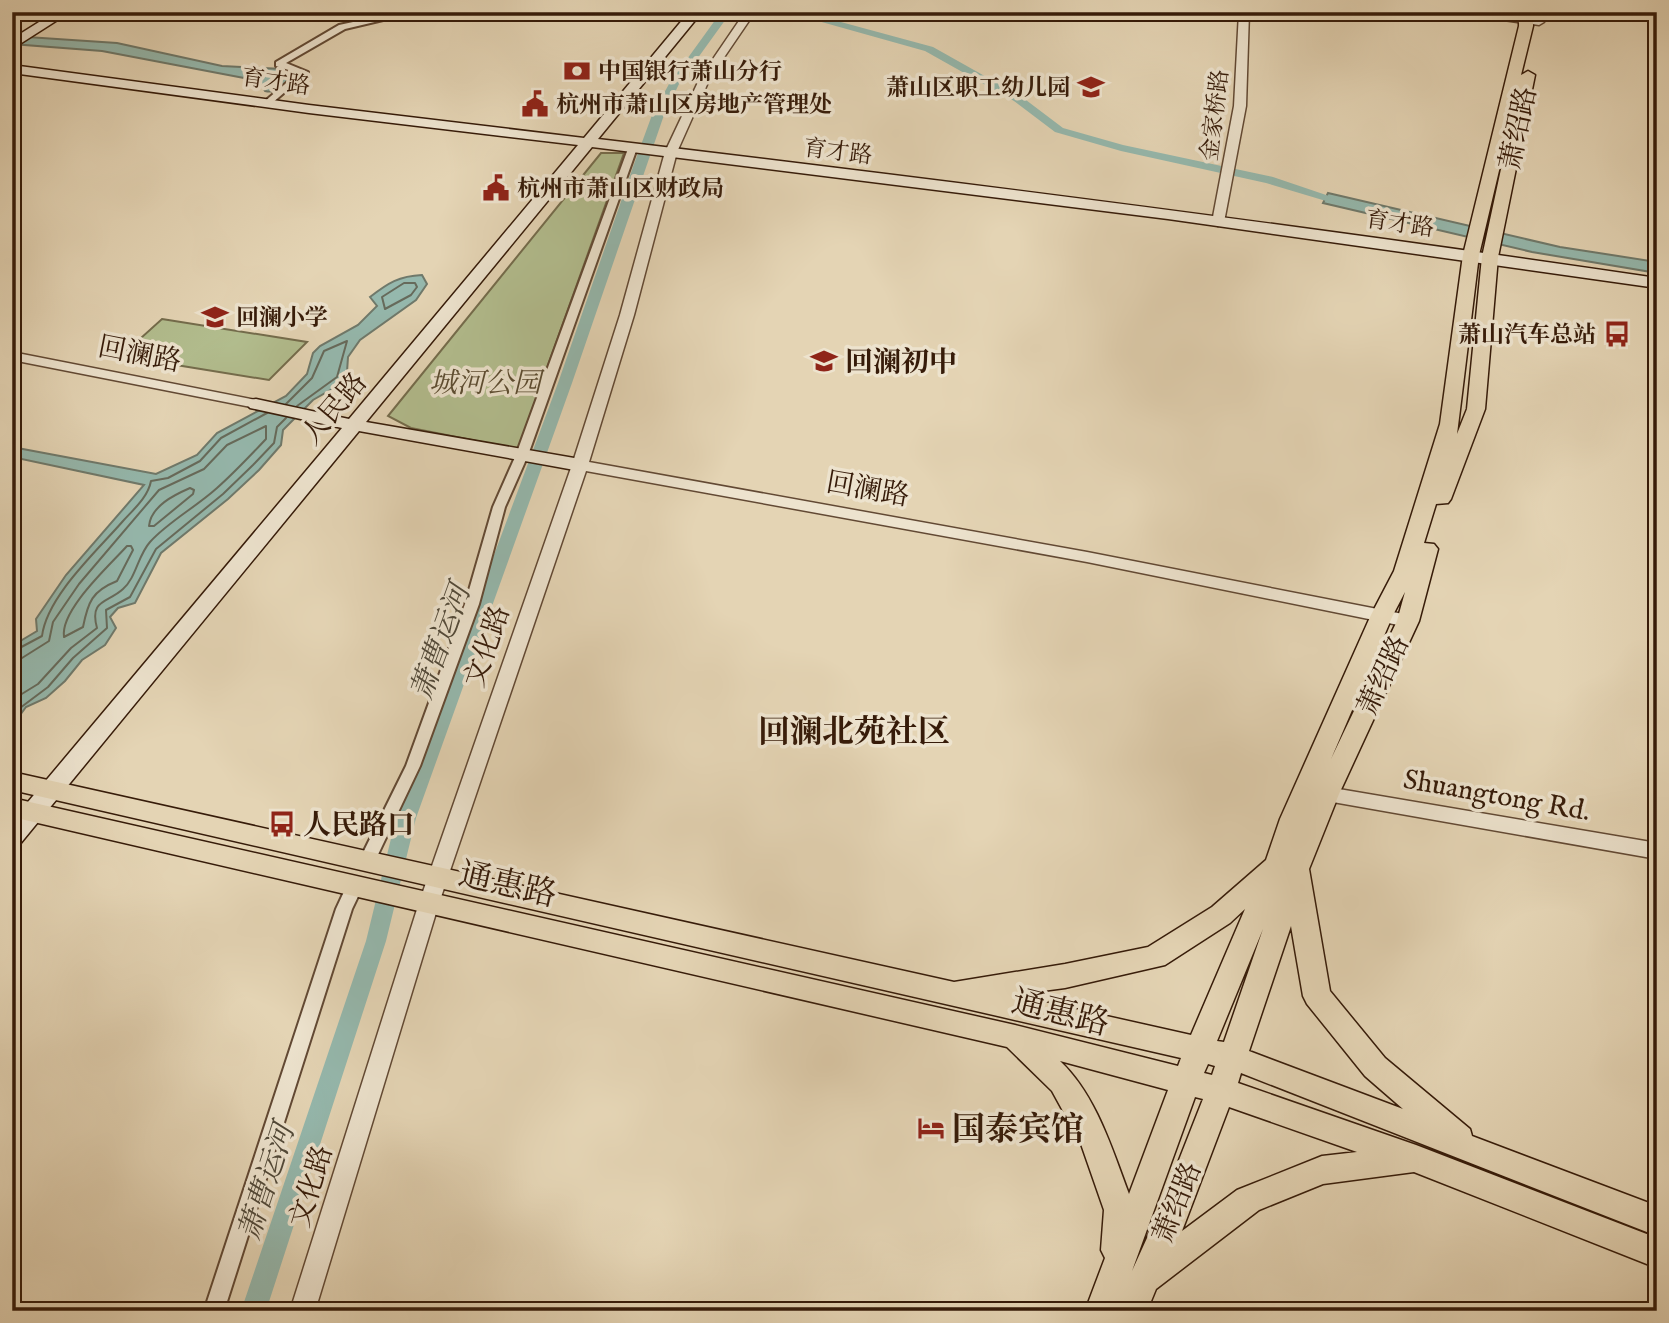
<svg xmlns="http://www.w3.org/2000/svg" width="1669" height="1323" font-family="'IM FELL English','Noto Serif SC',serif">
<rect width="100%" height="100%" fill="#e4d4b4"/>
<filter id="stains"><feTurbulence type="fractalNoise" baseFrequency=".00286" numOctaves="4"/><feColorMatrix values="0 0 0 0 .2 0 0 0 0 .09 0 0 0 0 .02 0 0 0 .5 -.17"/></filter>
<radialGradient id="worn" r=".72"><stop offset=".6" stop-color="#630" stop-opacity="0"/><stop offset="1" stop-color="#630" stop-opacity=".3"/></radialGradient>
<g fill="#b2bd8e" stroke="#746c4c" stroke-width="2">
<polygon points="601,153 624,153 518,449 411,428 388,416"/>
<polygon points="162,319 307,342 269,380 121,356"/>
</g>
<g fill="#95b8ad" stroke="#6f796b" stroke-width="2">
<path d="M 12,36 L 117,43 L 222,66 L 282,69 L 292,75 C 287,85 277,94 265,91 L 260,82 L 244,78 L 102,51 L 12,44 Z"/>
<polygon points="1328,193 1560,247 1657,262 1657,273 1532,252 1323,203"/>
<path d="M 422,275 L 427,284 L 416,300 L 360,340 L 348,357 L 347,372 L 339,385 L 313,400 L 283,430 L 281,445 L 259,470 L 228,499 L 161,553 L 135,603 L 118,608 L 110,617 L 116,628 L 105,645 L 82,660 L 65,681 L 46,698 L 26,707 L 12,726 L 12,646 L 37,631 L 36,619 L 66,575 L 144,485 L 12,457 L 12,447 L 156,474 L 197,455 L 217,433 L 286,396 L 307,374 L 313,353 L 320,346 L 358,325 L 377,306 L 370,297 C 388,283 399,276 422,275 Z"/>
</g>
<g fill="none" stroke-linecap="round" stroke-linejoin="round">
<g stroke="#666a5b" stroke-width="2">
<polygon points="404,283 415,283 417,287 411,295 385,309 382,297"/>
<polyline points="286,404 312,378 324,351 347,341 337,377 297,406"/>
<path d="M 190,488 L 194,490 L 193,494 L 154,526 L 149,526 C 151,506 174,495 190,488 Z"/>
<path d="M 127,546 L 131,546 L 133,550 L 117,581 C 92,591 88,602 83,627 L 64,637 C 60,610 109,566 127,546 Z"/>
<path d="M 12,652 L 42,636 C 47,596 97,551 123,521 C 134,509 148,497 151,481 L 168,478 L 200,461 L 221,438 L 267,413"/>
<path d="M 12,660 L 22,658 L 49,641 L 53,622 L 79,584 L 159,490 L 204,469 L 227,445 L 266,426 L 266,439 C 250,456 234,473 217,488 C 196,507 168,522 150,542 C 138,555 136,578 123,589 C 108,603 89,599 97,628 L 71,648 L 38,684 L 12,700"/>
<polyline points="12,714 48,687 73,658 107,628 106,610 130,597 156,549 223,494 253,465 274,443 277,427 286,418"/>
</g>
<g fill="#95b8ad" fill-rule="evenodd">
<polygon points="721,12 731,12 679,84 664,115 572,383 416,818 386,941 266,1311 241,1311 366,941 396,818 558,383 634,164 652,115 669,84"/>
<polygon points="786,12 804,12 933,47 1022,97 1063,128 1123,145 1273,177 1332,197 1326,201 1266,183 1121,151 1055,132 1014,101 925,51"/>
</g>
<g stroke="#624934" stroke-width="4">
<g id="minor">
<polygon points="400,12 417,12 345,29 286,63 308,72 271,104 264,102 298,73 276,66 276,62 339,25"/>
<polygon points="629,146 637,148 528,455 505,507 479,604 420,766 373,865 367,867 361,865 359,861 406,766 465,604 493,507 516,455"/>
<polygon points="355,880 361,881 363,886 352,909 224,1311 204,1311 336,909 349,881"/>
</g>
</g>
<g stroke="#624934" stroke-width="3">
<g id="tertiary">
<polygon points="745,12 755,12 710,78 677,152 634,315 589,462 1087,552 1408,615 1417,621 1408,627 1087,562 586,471 439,903 315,1311 290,1311 419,903 572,465 620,315 665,152 700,78"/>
<polygon points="1239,12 1249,12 1246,106 1224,222 1218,226 1212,222 1234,106"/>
<polygon points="1448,12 1481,12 1539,19 1544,22 1539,25"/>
<polygon points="12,352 256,400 263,404 256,408 12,360"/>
<polygon points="1327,787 1657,843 1657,859 1327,801 1320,799 1317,794 1320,789"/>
</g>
</g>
<g stroke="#361b09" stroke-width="3">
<g id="secondary">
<polygon points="55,12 70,12 12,49 12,39"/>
<path d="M 689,12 L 702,12 L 598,139 C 951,181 1305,226 1657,278 L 1657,288 L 1168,219 L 592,147 L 366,422 L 580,459 L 586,461 L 589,465 L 586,469 L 580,471 L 359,431 L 20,844 L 12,847 L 12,821 L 342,428 L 250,408 L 247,404 L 250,400 L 256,399 L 349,419 L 578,145 L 309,113 L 12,73 L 12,65 L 309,105 L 584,138 Z"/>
</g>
</g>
<g stroke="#361b09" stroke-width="3">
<path id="primary" d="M 1519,12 L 1533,12 L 1533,26 L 1521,75 L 1528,71 L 1535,75 L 1498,257 L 1485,409 L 1451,499 L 1448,503 L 1436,504 L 1424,543 L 1434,544 L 1438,549 L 1419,621 L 1339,794 L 1309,869 L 1330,991 L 1385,1058 L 1470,1129 L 1472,1136 L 1657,1206 L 1657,1236 L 1241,1073 L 1238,1083 L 1416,1145 L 1657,1238 L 1657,1268 L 1414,1172 L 1323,1184 L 1259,1210 L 1156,1289 L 1147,1311 L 1085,1311 L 1105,1258 L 1101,1250 L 1104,1210 L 1081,1144 L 1052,1091 L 1007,1047 L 12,817 L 12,798 L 1015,1025 L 1178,1066 L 1181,1058 L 12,790 L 12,772 L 954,982 L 1065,964 L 1148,947 L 1212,907 L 1266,860 L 1280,819 L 1371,615 L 1394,571 L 1440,424 L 1463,255 L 1519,26 ZM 1519,86 L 1482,257 L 1467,409 L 1457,434 L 1479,255 ZM 1405,592 L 1397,621 L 1331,759 L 1393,615 ZM 1245,909 L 1191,1035 L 1013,995 L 1065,988 L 1165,965 L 1230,923 ZM 1291,926 L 1303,996 L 1307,1004 L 1365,1076 L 1403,1109 L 1249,1051 ZM 1263,929 L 1224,1042 L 1217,1041 ZM 1060,1061 L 1168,1090 L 1129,1194 C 1112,1149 1096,1095 1060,1061 ZM 1208,1064 L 1215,1066 L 1212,1075 L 1204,1073 ZM 1195,1097 L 1203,1099 L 1157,1216 L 1132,1271 ZM 1229,1107 L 1357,1152 L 1322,1156 L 1237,1190 L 1182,1231 Z"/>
</g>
<use href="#minor" fill="#ede3ce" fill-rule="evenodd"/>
<use href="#tertiary" fill="#ede3ce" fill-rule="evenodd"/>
<use href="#secondary" fill="#ede3ce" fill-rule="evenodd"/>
<use href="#primary" fill="#e4d4b4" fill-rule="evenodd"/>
</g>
<defs>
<g id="bank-bare" transform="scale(2.1)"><path d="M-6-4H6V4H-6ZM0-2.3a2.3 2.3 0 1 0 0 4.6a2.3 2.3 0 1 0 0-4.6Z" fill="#8f2418" stroke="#ede3ce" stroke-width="2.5" paint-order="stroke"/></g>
<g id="school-bare" transform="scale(2.1)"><path d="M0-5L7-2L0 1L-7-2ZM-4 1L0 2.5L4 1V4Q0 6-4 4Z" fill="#8f2418" stroke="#ede3ce" stroke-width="2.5" paint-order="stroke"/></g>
<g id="civic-bare" transform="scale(2.1)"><path d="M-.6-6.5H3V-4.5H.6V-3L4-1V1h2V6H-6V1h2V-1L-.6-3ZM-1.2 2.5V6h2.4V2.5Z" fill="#8f2418" stroke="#ede3ce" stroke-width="2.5" paint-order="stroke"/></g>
<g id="bus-bare" transform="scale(2.1)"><path d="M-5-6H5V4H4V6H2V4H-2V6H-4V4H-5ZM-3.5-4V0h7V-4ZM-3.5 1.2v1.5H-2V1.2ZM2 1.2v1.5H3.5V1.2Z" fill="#8f2418" stroke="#ede3ce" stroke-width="2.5" paint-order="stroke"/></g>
<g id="hotel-bare" transform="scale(2.1)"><path d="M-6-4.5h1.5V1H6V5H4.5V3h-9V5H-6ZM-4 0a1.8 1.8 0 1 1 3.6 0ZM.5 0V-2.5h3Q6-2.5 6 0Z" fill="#8f2418" stroke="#ede3ce" stroke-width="2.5" paint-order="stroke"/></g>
</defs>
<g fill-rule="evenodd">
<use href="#bank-bare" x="577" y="71"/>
<use href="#school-bare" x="1091" y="87"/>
<use href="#civic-bare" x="535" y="104"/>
<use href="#civic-bare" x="496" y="188"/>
<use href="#school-bare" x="215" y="317"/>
<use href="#bus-bare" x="1617" y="334"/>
<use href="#school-bare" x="824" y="361"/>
<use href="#bus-bare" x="282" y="824"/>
<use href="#hotel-bare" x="931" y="1128"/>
</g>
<g text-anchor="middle" stroke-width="7" stroke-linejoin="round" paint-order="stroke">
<g font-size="23" font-weight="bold" fill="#361b09" stroke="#ede3ce" text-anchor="start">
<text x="598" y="79">中国银行萧山分行</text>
<text x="1070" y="95" text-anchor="end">萧山区职工幼儿园</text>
<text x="556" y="112">杭州市萧山区房地产管理处</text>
<text x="517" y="196">杭州市萧山区财政局</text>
<text x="236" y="325">回澜小学</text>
<text x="1596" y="342" text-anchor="end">萧山汽车总站</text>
</g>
<g font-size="23" fill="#361b09" stroke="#ede3ce">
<text transform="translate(276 81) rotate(8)" y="8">育才路</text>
<text transform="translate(1214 115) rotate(-83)" y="8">金家桥路</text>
<text transform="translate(838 151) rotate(7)" y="8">育才路</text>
<text transform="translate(1400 223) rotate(8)" y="8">育才路</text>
</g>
<g font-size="28" fill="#361b09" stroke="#ede3ce">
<text transform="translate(1517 128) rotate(-78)" y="10">萧绍路</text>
<text transform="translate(140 353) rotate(11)" y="10">回澜路</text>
<text transform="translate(333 408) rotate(-50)" y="10">人民路</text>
<text transform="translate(868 488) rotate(10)" y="10">回澜路</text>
<text transform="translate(486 646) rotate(-71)" y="10">文化路</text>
<text transform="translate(1382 675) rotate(-65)" y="10">萧绍路</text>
<text transform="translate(1497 794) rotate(10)" y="10">Shuangtong Rd.</text>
<text transform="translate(310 1186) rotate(-73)" y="10">文化路</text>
<text transform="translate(1176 1202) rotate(-68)" y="10">萧绍路</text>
</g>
<g font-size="28" font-weight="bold" fill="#361b09" stroke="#ede3ce" text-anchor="start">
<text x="845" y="371">回澜初中</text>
<text x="303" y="834">人民路口</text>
</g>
<g font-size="28" font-style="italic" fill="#5b4c31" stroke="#ede3ce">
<text x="485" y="392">城河公园</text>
</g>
<g font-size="30" font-style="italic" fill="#524a3a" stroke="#ede3ce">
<text transform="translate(440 642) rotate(-70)" y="10">萧曹运河</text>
<text transform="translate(266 1182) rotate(-72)" y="10">萧曹运河</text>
</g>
<g font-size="32" font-weight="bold" fill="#361b09" stroke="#ede3ce">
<text x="854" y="742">回澜北苑社区</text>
</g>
<g font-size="33" fill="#361b09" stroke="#ede3ce">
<text transform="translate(508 883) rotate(13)" y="12">通惠路</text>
<text transform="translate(1061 1011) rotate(14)" y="12">通惠路</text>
</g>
<g font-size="33" font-weight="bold" fill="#361b09" stroke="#ede3ce" text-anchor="start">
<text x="952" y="1140">国泰宾馆</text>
</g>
</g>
<rect width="1669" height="1323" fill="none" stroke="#e4d4b4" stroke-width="42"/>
<rect x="14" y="14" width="1641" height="1295" fill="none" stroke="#361b09" stroke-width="3.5"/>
<rect x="21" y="21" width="1627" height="1281" fill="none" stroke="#361b09" stroke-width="2"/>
<rect width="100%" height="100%" filter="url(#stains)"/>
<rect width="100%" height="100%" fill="url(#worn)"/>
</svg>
